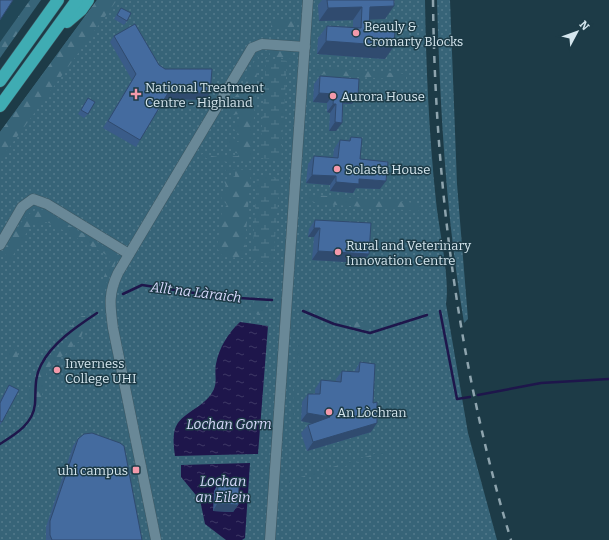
<svg xmlns="http://www.w3.org/2000/svg" width="609" height="540" font-family="Bitter,serif">
<defs>
<pattern id="green-dots" width="8" height="8" patternUnits="userSpaceOnUse"><rect width="8" height="8" fill="#376478"/><path d="M2 2h.1M6 6h.1" fill="none" stroke="#537a8c" stroke-width="1.8" stroke-linecap="round"/></pattern>
<pattern id="forest-firs" width="22" height="20" patternUnits="userSpaceOnUse"><rect width="22" height="20" fill="#376478"/><path d="M5 1l3.5 6h-7zM16 11l3.5 6h-7z" fill="#537a8c"/></pattern>
<pattern id="wetland-marsh" width="20" height="14" patternUnits="userSpaceOnUse"><rect width="20" height="14" fill="#376478"/><path d="M1 5h8M5 5V1M11 12h8M15 12V8" fill="none" stroke="#537a8c"/></pattern>
<pattern id="water-ripples" width="26" height="14" patternUnits="userSpaceOnUse"><rect width="26" height="14" fill="#1e164b"/><path d="M2 4q2-2 4 0t4 0M15 11q2-2 4 0t4 0" fill="none" stroke="#3e3865"/></pattern>
</defs>
<rect width="100%" height="100%" fill="#1d3b47"/>
<polygon fill="#214757" points="0,0 30,0 0,42"/>
<g fill="url(#green-dots)">
<path d="M 97,0 L 425,0 C 426,67 429,134 436,201 C 439,231 450,277 446,304 L 468,433 L 497,540 L 0,540 L 0,132 Z"/>
<path d="M 437,0 L 450,0 L 457,184 L 468,319 L 464,323 C 446,216 440,109 437,0 Z"/>
</g>
<g fill="url(#forest-firs)">
<polygon points="30,0 41,0 0,58 0,42"/>
<polygon points="97,0 117,0 0,160 0,132"/>
<polygon points="272,19 295,20 294,29 271,27"/>
<polygon points="270,49 292,52 291,59 270,56"/>
<path d="M 258,56 L 251,161 C 238,161 211,165 201,154 L 218,157 L 238,156 L 239,154 L 233,152 L 232,146 L 228,144 L 228,138 L 233,138 L 237,142 L 241,141 L 241,136 L 232,127 L 240,117 L 240,114 L 230,115 L 229,108 L 233,104 L 238,107 L 240,103 L 234,98 L 242,88 L 252,65 Z"/>
<polygon points="316,67 406,74 406,80 316,74"/>
<polygon points="225,169 251,170 244,258 223,257 217,248 222,211 227,205 221,198 228,190 224,181 235,176 235,172 226,172"/>
<polygon points="313,195 408,202 417,204 422,209 418,211 336,205 306,201 306,195"/>
<path d="M 39,209 L 45,210 L 116,254 L 116,261 L 102,293 L 99,293 L 99,288 L 112,258 L 52,224 L 46,222 L 35,224 L 30,227 L 12,257 L 17,260 L 9,259 L 4,253 L 5,249 C 14,235 22,214 39,209 Z"/>
<polygon points="151,279 176,287 192,288 194,291 184,299 165,296 147,288 145,283"/>
<circle cx="260" cy="307" r="8"/>
<path d="M 82,316 L 87,316 L 91,323 L 88,328 L 83,331 L 80,341 L 73,345 L 72,349 C 64,355 53,361 48,370 C 42,381 45,397 37,407 L 28,404 C 24,374 51,360 67,339 L 65,334 C 70,328 76,319 82,316 Z"/>
<path d="M 354,321 L 370,323 L 369,327 C 362,330 353,328 348,322 Z"/>
<polygon points="300,341 294,415 292,415 298,342"/>
<polygon points="12,348 17,351 19,361 15,362 9,357 8,352"/>
<polygon points="384,451 386,453 288,484 288,481"/>
</g>
<g fill="url(#wetland-marsh)">
<polygon points="266,58 287,61 281,160 260,158"/>
<polygon points="257,176 280,178 273,263 252,261"/>
</g>
<g fill="url(#water-ripples)">
<path d="M 240,322 L 268,326 L 258,454 L 175,456 C 174,449 173,441 174,434 C 176,413 203,410 213,391 C 218,382 214,373 216,364 C 219,348 228,333 240,322 Z"/>
<polygon points="250,463 245,538 242,540 226,540 205,524 200,500 181,477 181,465"/>
</g>
<g fill="none" stroke-linecap="round" stroke-linejoin="round">
<g stroke="#1e164b" stroke-width="2.5">
<polyline points="123,294 142,285 221,297 272,300"/>
<polyline points="303,311 334,324 370,333 427,315"/>
<polyline points="440,311 457,399 470,397"/>
<polyline points="478,395 541,383 609,379"/>
<path d="M 0,444 C 16,434 33,424 35,404 C 36,391 34,378 41,365 C 52,343 76,327 97,313"/>
</g>
<g stroke="#3e5863" stroke-width="11">
<g id="minor">
<polyline points="0,245 22,207 33,199 47,204 129,254"/>
<path d="M 156,540 L 113,328 C 110,306 108,294 118,273 L 252,48 L 262,44 L 305,47"/>
<polyline points="270,540 308,0"/>
</g>
</g>
<g stroke="#3e5863" stroke-width="13">
<g id="highway">
<polyline points="67,22 81,10 88,0"/>
<polyline points="0,81 58,0"/>
<polyline points="0,106 77,0"/>
</g>
</g>
<use href="#minor" stroke="#698897" stroke-width="10"/>
<use href="#highway" stroke="#3facb3" stroke-width="12"/>
<path stroke="#8ea4ae" stroke-width="2.5" stroke-dasharray="7 7" stroke-linecap="butt" d="M 433,0 C 435,182 458,366 511,540"/>
</g>
<g fill="#3a5c89">
<polygon points="322,0 394,0 385,19 369,19 369,29 385,59 317,54 318,38 327,26 353,27 353,20 319,21 318,5"/>
<polygon points="121,8 127,21 124,25 114,19"/>
<polygon points="114,36 165,69 206,100 164,99 140,140 136,147 103,128 132,80 110,42"/>
<polygon points="320,76 352,104 343,104 336,131 329,131 330,113 327,112 327,103 313,102 314,84"/>
<polygon points="88,98 88,114 84,118 78,114"/>
<polygon points="351,137 360,159 380,189 356,188 353,193 330,191 330,185 306,183 308,164 314,156 333,157 334,149 340,140 348,141"/>
<polygon points="315,220 363,263 312,260 314,237 308,237 309,229"/>
<polygon points="360,362 371,432 307,451 301,433 308,425 311,423 301,421 302,402 308,394 315,394 315,389 321,380 336,381 336,379 342,371 354,372"/>
<polygon points="9,385 2,422 0,425 0,401 5,392"/>
<polygon points="78,439 142,540 46,540 46,527 73,446"/>
<polygon points="218,484 238,505 233,512 213,511 214,491"/>
</g>
<g fill="#304b6f">
<polygon points="394,6 385,19 361,20 370,7"/>
<polygon points="362,7 353,20 319,21 328,8"/>
<polygon points="326,41 394,46 385,59 317,54"/>
<polygon points="168,93 210,93 206,100 163,99"/>
<polygon points="319,93 334,94 327,103 313,102"/>
<polygon points="343,94 358,96 352,104 337,103"/>
<polygon points="333,104 336,104 330,113 327,112"/>
<polygon points="335,122 342,123 336,131 329,131"/>
<polygon points="312,175 336,176 330,185 306,183"/>
<polygon points="359,179 386,181 380,189 356,188 353,193 330,191 336,182"/>
<polygon points="314,228 320,228 314,237 308,237"/>
<polygon points="318,251 369,254 363,263 312,260"/>
<polygon points="307,413 330,417 324,426 301,421"/>
<polygon points="377,423 371,432 307,451 313,442"/>
<polygon points="217,504 238,505 233,512 213,511"/>
</g>
<g fill="#446b9f" stroke="#304b6f">
<polygon points="0,0 13,0 0,20"/>
<polygon points="327,0 394,0 394,6 370,7 369,29 395,30 394,46 326,41 327,26 361,28 362,7 328,8"/>
<polygon points="121,8 131,13 127,21 117,15"/>
<polygon points="135,24 159,65 165,69 212,69 210,93 168,93 140,140 108,121 136,74 114,36"/>
<polygon points="320,76 359,79 358,96 343,94 342,123 335,122 336,104 333,104 334,94 319,93"/>
<polygon points="88,98 95,102 88,114 81,110"/>
<polygon points="351,137 362,138 360,159 388,162 386,181 359,179 359,184 336,182 336,176 312,175 314,156 338,158 340,140 350,141"/>
<polygon points="315,220 371,223 369,254 318,251 320,228 314,228"/>
<polygon points="360,362 375,364 373,403 377,402 377,423 313,442 308,425 330,417 307,413 308,394 320,394 321,380 341,382 342,371 359,372"/>
<polygon points="9,385 19,390 2,422 0,421 0,403"/>
<polygon points="92,433 120,443 124,446 142,540 52,540 50,535 50,521 78,439 84,434"/>
<polygon points="218,484 239,485 238,505 217,504"/>
</g>
<g fill="#f39aab" stroke="#1d3b47" stroke-width="1.5">
<circle cx="356" cy="33" r="4"/>
<path d="M134 88h4v4h4v4h-4v4h-4v-4h-4v-4h4z"/>
<circle cx="333" cy="96" r="4"/>
<circle cx="337" cy="169" r="4"/>
<circle cx="338" cy="252" r="4"/>
<circle cx="57" cy="370" r="4"/>
<circle cx="329" cy="412" r="4"/>
<rect x="132" y="466" width="8" height="8" rx="2"/>
</g>
<g text-anchor="middle" stroke-width="3" stroke-linejoin="round" paint-order="stroke">
<g font-size="13" fill="#d5e6ee" stroke="#1d3b47" text-anchor="start">
<text x="364" y="31">Beauly &amp;<tspan x="364" dy="15">Cromarty Blocks</tspan></text>
<text x="145" y="92">National Treatment<tspan x="145" dy="15">Centre - Highland</tspan></text>
<text x="341" y="101">Aurora House</text>
<text x="345" y="174">Solasta House</text>
<text x="346" y="250">Rural and Veterinary<tspan x="346" dy="15">Innovation Centre</tspan></text>
<text x="65" y="368">Inverness<tspan x="65" dy="15">College UHI</tspan></text>
<text x="337" y="417">An Lòchran</text>
<text x="128" y="475" text-anchor="end">uhi campus</text>
</g>
<g font-size="14" font-style="italic" fill="#d7d8fc" stroke="#1d3b47">
<text transform="translate(196 292) rotate(7)" y="5">Allt na Làraich</text>
<text x="229" y="429">Lochan Gorm</text>
<text x="223" y="486">Lochan<tspan x="223" dy="16">an Eilein</tspan></text>
</g>
</g>
<g transform="translate(577 32) rotate(49)" stroke="#1d3b47" stroke-width="3" paint-order="stroke">
<path d="M0-3L7 15L0 10L-7 15Z" fill="#d5e6ee"/>
<text y="-6" font-size="11" font-weight="bold" text-anchor="middle" fill="#d5e6ee">N</text>
</g>
</svg>
